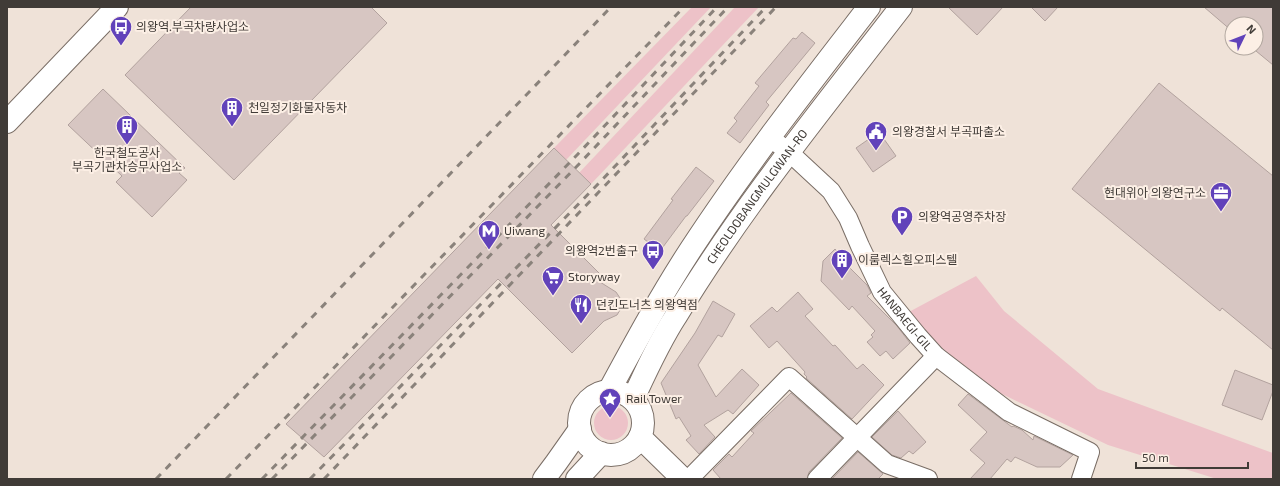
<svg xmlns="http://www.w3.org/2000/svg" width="1280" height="486" font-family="'Exo 2','Noto Sans KR',sans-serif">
<rect width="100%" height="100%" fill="#efe2d8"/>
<g fill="#edc2c8">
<polygon points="692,7 711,7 566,160 554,148"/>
<polygon points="735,7 759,7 591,184 579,173"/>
<polygon points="976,276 1004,311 1098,389 1273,453 1273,479 1217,479 1108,445 1000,393 945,351 907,313"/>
<circle cx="611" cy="423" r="17"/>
</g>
<g fill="#d7c6c2" stroke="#b2a29e">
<polygon points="191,7 371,7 387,23 234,180 125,75"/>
<polygon points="948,7 1003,7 977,35"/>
<polygon points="1031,7 1058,7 1045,21"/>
<polygon points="1204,7 1273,7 1273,65 1256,51 1256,24 1232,24 1232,31"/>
<polygon points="802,32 815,43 766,102 769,105 740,143 727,133 737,121 734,118 759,86 755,83 793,38 796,39"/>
<polygon points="1159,83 1273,176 1273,350 1222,308 1220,311 1072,189"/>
<polygon points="103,89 185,168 179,173 187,180 152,217 116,182 122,176 68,125"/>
<polygon points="879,132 896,156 873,172 856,148"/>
<polygon points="554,148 591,184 551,225 604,278 600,282 616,292 620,298 621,303 620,310 617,315 604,321 572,353 498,279 324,457 286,424"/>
<polygon points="696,167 714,181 687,216 686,216 660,251 644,239 673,200 671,199"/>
<polygon points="835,249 849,264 848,266 867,285 871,293 867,296 897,326 910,343 893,359 886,351 880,356 867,342 873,337 871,335 875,331 852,306 849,310 821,281 823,261"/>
<polygon points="798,292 813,309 805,316 833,346 835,345 857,369 863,364 884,385 852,419 806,378 807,377 804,374 805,372 777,341 769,348 750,326 772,307 777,312"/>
<polygon points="713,301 735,314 722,337 718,335 698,365 716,397 742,369 759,385 733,414 728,410 704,425 715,437 699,454 686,440 691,436 679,417 676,419 661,383 695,333"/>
<polygon points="1235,370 1273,385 1273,391 1262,420 1222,405"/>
<polygon points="791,393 842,438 809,472 807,479 721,479 713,470 729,454 732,457 754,433 751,431"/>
<polygon points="968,394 1012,427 1013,426 1022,430 1033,440 1034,436 1073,455 1060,467 1037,467 1015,457 1011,462 1007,459 990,479 970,479 985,463 970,450 987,432 958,405"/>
<polygon points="898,411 926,442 913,454 909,451 901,458 892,455 872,437"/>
<polygon points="858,452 883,474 878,479 832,479"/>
</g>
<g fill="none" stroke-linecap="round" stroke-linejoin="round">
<g stroke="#796d65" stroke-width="20">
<g id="minor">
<path id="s1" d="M 769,137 L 789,152 L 831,191 L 848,218 L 860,246 L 882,292 L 918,336 L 936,356 L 1009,412 L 1090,452 L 1081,479"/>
<polyline points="689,479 789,377 887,464 928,479"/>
<polyline points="817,479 936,356"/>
</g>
</g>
<g stroke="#796d65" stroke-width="24">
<g id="tertiary">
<polyline points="7,122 117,7"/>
<path d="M 609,391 C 635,343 661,295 691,249 C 746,165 808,86 869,7"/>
<circle cx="611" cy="423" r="32"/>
<path id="s2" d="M 633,399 C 646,371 659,342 676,316 C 742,207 823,108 901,7"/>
<polyline points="640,437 683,479"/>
<polyline points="544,479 556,463 580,429"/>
<polyline points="577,479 601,453"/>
</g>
</g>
<use href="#minor" stroke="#fff" stroke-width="18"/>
<use href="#tertiary" stroke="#fff" stroke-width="22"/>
<g stroke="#8a827b" stroke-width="3" stroke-dasharray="7 7" stroke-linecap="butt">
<polyline points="156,479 611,7"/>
<polyline points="226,479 684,7"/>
<polyline points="262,479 577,155 717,7"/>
<polyline points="272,479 580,163 728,7"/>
<polyline points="310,479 600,182 766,7"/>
<polyline points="324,479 776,7"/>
</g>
</g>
<defs>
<g id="bus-pin" transform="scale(1.15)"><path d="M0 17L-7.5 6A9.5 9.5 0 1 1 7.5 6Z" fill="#6142ba" stroke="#fcefe5"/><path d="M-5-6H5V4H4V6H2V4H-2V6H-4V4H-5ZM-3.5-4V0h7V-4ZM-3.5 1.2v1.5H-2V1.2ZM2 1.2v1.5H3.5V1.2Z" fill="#fff"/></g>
<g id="building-pin" transform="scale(1.15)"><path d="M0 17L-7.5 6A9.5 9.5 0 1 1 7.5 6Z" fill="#6142ba" stroke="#fcefe5"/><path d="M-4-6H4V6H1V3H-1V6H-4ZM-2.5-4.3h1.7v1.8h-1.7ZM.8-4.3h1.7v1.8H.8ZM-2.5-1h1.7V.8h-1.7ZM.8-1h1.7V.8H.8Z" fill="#fff"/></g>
<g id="civic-pin" transform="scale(1.15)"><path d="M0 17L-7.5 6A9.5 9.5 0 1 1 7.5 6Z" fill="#6142ba" stroke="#fcefe5"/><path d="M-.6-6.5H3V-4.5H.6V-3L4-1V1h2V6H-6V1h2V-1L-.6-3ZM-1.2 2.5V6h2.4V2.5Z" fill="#fff"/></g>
<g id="office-pin" transform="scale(1.15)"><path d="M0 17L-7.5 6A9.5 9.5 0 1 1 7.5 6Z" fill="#6142ba" stroke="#fcefe5"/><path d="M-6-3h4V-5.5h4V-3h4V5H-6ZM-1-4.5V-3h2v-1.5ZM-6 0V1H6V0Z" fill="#fff"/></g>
<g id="parking-pin" transform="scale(1.15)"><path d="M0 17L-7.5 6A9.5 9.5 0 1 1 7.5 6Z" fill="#6142ba" stroke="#fcefe5"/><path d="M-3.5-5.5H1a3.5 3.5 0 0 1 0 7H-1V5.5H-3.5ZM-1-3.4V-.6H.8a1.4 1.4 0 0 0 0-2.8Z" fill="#fff"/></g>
<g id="metro-pin" transform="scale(1.15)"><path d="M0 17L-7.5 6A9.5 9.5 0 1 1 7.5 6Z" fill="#6142ba" stroke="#fcefe5"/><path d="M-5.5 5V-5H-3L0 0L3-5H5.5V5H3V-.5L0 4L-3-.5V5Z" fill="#fff"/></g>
<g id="supermarket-pin" transform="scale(1.15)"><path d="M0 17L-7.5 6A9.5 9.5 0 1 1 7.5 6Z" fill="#6142ba" stroke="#fcefe5"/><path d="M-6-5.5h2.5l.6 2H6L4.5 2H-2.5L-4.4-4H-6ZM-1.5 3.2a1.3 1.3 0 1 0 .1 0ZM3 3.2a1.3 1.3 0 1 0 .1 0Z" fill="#fff"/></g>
<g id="restaurant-pin" transform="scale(1.15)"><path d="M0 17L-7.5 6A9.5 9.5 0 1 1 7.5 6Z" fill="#6142ba" stroke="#fcefe5"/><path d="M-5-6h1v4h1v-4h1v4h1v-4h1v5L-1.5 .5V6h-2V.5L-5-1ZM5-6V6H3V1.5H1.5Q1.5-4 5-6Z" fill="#fff"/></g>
<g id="sight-pin" transform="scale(1.15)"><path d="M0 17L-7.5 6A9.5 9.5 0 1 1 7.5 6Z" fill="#6142ba" stroke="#fcefe5"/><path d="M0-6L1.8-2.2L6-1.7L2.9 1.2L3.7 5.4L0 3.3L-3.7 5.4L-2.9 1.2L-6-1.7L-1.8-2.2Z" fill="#fff"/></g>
</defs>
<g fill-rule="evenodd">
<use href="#bus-pin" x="121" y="27"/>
<use href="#building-pin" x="232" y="108"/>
<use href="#building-pin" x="127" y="126"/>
<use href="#civic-pin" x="876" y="132"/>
<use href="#office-pin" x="1221" y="193"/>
<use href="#parking-pin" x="902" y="217"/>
<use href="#metro-pin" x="489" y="231"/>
<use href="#bus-pin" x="653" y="251"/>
<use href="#building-pin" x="842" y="260"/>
<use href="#supermarket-pin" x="553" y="277"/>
<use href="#restaurant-pin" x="581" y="305"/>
<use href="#sight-pin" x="610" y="399"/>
</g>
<g text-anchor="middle" stroke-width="4" stroke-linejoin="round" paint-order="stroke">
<g font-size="12" fill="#403b37" stroke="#fcefe5" text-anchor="start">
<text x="136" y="31">의왕역.부곡차량사업소</text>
<text x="248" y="112">천일정기화물자동차</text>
<text x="892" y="136">의왕경찰서 부곡파출소</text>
<text x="127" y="157" text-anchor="middle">한국철도공사<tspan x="127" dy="14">부곡기관차승무사업소</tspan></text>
<text x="1206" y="197" text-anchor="end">현대위아 의왕연구소</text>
<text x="918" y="221">의왕역공영주차장</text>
<text x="504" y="235">Uiwang</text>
<text x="638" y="255" text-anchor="end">의왕역2번출구</text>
<text x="858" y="264">이룸렉스힐오피스텔</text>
<text x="568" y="281">Storyway</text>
<text x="596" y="309">던킨도너츠 의왕역점</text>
<text x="626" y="403">Rail Tower</text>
</g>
<g font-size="12" fill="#403b37" stroke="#fcefe5">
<text dy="4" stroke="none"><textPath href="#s2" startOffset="238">CHEOLDOBANGMULGWAN-RO</textPath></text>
<text dy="4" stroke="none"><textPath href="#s1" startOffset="231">HANBAEGI-GIL</textPath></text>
</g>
</g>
<rect width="1280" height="486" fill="none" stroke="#403b37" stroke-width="16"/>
<g transform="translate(1244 36) rotate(47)"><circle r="19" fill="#fcefe5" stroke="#b1a79f"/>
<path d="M0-3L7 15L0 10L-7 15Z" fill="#6142ba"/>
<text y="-6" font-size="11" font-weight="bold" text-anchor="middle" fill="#403b37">N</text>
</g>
<path d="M1136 462v6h112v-6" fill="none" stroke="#403b37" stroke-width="2"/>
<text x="1142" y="462" font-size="12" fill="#403b37" stroke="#fcefe5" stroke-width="3" paint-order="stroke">50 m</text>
</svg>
